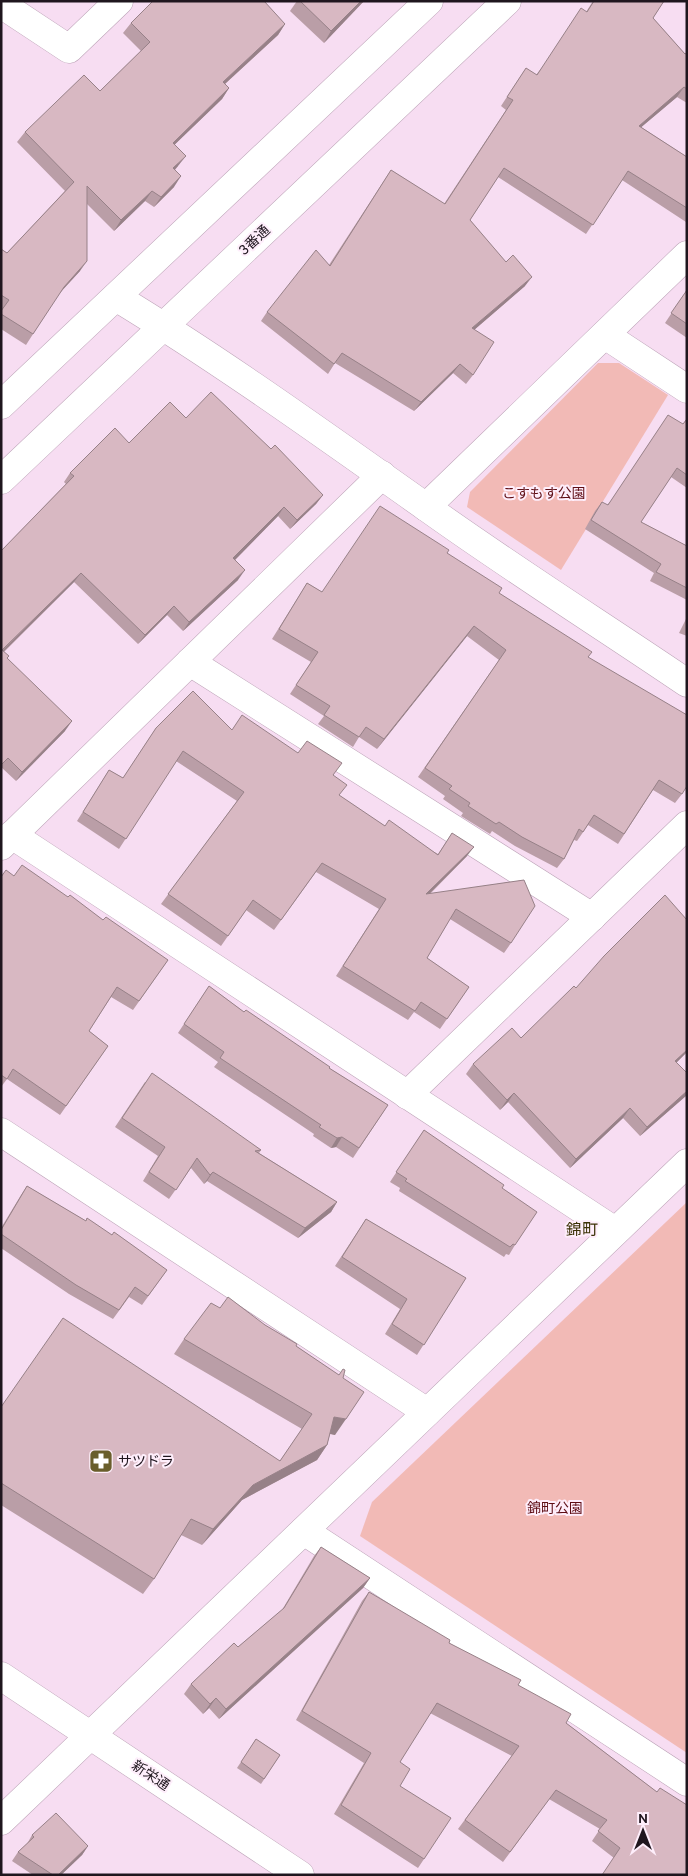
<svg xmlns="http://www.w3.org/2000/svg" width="688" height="1876" font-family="Overpass,'Noto Sans JP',sans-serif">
<rect width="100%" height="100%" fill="#f7ddf2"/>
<g fill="#f2bab6">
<polygon points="598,363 619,363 668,395 561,570 467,507 470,492"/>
<polygon points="687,1202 687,1753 360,1536 372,1502"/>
</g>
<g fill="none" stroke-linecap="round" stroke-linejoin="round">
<g stroke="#bda4b8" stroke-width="29">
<g id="minor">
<polyline points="1,4 69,49 119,1"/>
<path d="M 116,297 C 223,362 324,435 426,507 C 511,568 600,624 687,683"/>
<polyline points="605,335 687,389"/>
<polyline points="1,405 429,1"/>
<polyline points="1,480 507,1"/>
<polyline points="426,507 687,255"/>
<polyline points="190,662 592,917"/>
<polyline points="12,835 615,1231"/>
<polyline points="1,846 382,475"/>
<polyline points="407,1095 687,825"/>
<polyline points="1,1132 427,1412"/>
<polyline points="304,1531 687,1782"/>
<polyline points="1,1676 300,1875"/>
<polyline points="1,1821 687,1163"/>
</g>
</g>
<use href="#minor" stroke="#fff" stroke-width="28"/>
</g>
<g fill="#ba9ea7">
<polygon points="297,1 364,1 324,43 290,11"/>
<polygon points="593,1 664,1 653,18 685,54 687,53 687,103 677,97 641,127 687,157 686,222 622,180 586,234 498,177 470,220 525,286 475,329 473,375 466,384 453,373 414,411 335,363 328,374 261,321 267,312 329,265 391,170 444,204 506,110 501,106 526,68 536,75 586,12"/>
<polygon points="131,23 285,24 278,35 225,84 229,88 222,99 175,144 178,166 175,170 174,187 154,207 145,201 114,231 87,204 80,271 58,295 26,345 1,329 1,249 7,253 65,191 17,142 25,132 100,91 141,51 123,33"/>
<polygon points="687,290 687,338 665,323"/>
<polygon points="186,418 271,449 323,495 316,504 290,529 278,516 235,560 238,580 183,631 167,615 138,644 74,582 4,652 7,658 65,731 16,781 1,767 1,551 66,484 64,482 70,473 129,443"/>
<polygon points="687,418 687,488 671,477 641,522 687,546 687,600 650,581 654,573 585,529 595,511 602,502 607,505 683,424"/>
<polygon points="447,553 499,593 588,657 682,794 675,803 653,790 618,844 588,825 577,841 574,840 564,859 557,868 515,846 492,831 490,834 461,816 463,813 443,799 445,796 418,777 499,660 467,636 377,749 359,737 353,747 318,724 324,716 290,694 311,662 272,639 307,583 322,592"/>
<polygon points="687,617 687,636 679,633"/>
<polygon points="156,728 232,730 298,753 333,775 339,796 385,826 438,854 452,833 467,856 430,894 524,880 511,943 504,953 450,919 427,958 469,987 440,1029 414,1012 408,1020 336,976 379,909 316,872 274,930 246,910 221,946 161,904 237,801 176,761 119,849 77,821 109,770 123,778"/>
<polygon points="14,876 68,897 103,920 168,960 133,1010 111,997 89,1031 108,1046 60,1115 7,1079 1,1087 1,877"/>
<polygon points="687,920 687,1052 676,1063 687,1073 687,1095 640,1136 623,1118 570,1168 508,1102 500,1110 466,1074 473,1064 521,1038 576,988"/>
<polygon points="209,986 244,1012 329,1068 388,1105 353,1158 336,1147 331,1148 313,1136 314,1134 214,1067 218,1062 178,1033"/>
<polygon points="145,1082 261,1150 259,1153 337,1202 331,1212 298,1238 207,1181 204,1184 191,1168 169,1199 143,1181 158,1156 115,1127"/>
<polygon points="424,1130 502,1188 515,1245 509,1255 506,1254 504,1257 399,1191 400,1188 390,1182"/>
<polygon points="27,1186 86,1221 112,1235 167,1270 142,1305 129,1297 113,1319 69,1294 1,1248 1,1228 21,1195"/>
<polygon points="366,1219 466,1278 417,1355 385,1334 400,1309 335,1266"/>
<polygon points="220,1308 265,1325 343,1378 335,1435 330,1434 327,1445 317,1460 242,1500 202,1545 181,1535 154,1579 143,1594 1,1505 1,1407 280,1461 302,1429 174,1354 184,1339"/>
<polygon points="321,1547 370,1578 363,1588 219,1719 209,1708 203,1714 184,1694 191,1684 238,1647 282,1610 314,1556"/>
<polygon points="369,1592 449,1643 518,1685 566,1723 657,1792 614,1858 592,1841 600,1829 549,1799 503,1862 458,1829 512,1756 430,1713 400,1762 400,1786 424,1859 418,1868 334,1814 364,1763 296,1720 362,1601"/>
<polygon points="256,1739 280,1755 261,1784 237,1768"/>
<polygon points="32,1835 88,1846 82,1855 61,1875 33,1875 12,1861 18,1852 27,1844"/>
</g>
<g fill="#978188">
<polygon points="361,1 364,1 324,43 331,31"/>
<polygon points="285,24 278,35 216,92 223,82"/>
<polygon points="684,87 677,97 632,135 639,126"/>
<polygon points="229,88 222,99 166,153 173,143"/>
<polygon points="186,156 178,166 166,179 173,168"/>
<polygon points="181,176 174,187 154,207 161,197"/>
<polygon points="152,191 145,201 114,231 121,220"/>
<polygon points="87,261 80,271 56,297 64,287"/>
<polygon points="532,277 525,286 466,337 472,328"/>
<polygon points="460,364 453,373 414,411 421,402"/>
<polygon points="323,495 316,504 290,529 297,520"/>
<polygon points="284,507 278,516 227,568 233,558"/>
<polygon points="245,570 238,580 183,631 189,622"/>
<polygon points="81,573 74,582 1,654 1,652"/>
<polygon points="174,606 167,615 138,644 145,635"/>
<polygon points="474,626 467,636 377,749 384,739"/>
<polygon points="72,721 65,731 16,781 22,772"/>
<polygon points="474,847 467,856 419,904 426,894"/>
<polygon points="687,1050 687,1052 668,1071 675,1061"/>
<polygon points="687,1091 687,1095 640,1136 647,1127"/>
<polygon points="514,1093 508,1102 500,1110 507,1100"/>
<polygon points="630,1108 623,1118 570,1168 576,1159"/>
<polygon points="342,1137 336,1147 331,1148 337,1138"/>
<polygon points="213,1172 207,1181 204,1184 210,1175"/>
<polygon points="337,1202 331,1212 298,1238 305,1228"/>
<polygon points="334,1417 346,1419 335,1435 323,1432"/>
<polygon points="327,1445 317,1460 242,1500 202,1545 213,1529 253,1485"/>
<polygon points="370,1578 363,1588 219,1719 226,1709"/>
<polygon points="216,1698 209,1708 203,1714 210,1704"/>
<polygon points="88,1846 82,1855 61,1875 58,1875"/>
</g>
<g fill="#d8b8c2" stroke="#978188">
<polygon points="153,1 264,1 285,24 223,82 229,88 173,143 186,156 173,168 181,176 161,197 152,191 121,220 87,186 87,261 64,287 33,334 1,314 1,311 9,300 1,295 1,249 7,253 74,182 25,132 84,75 100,91 150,42 131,23"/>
<polygon points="300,1 361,1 331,31"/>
<polygon points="594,1 664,1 653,18 685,54 687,53 687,89 684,87 639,126 687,157 687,208 628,171 593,225 504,168 470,220 506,262 513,255 532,277 472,328 494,342 473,375 460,364 421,402 342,353 334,364 267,312 316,250 330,266 391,170 445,204 513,100 507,97 526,68 537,75 581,8 587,12"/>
<polygon points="687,290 687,324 671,313"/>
<polygon points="211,392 271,449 275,445 323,495 297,520 284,507 233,558 245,570 189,622 174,606 145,635 81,573 2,650 9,656 7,658 72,721 22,772 8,758 1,765 1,551 74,476 70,473 115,428 129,443 170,402 186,418"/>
<polygon points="668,415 683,424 687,419 687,475 677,468 641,522 687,546 687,588 656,572 661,564 591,520 602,502 608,505"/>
<polygon points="380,506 449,550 447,553 502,588 499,593 592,652 588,657 687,715 687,786 682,794 659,780 624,834 594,815 583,832 579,829 564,859 522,837 499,822 496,824 468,806 470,803 449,789 452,786 425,768 506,650 474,626 384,739 366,727 359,737 324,715 330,706 296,685 318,652 279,629 307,583 322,592"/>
<polygon points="193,691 232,730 242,715 298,753 307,741 342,763 333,775 347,785 339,795 385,826 389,820 438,855 452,833 474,847 426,894 524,880 535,906 511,943 456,909 427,958 469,987 447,1019 421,1002 415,1011 343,966 386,899 322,863 281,920 253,900 228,936 168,894 244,792 183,751 126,839 83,812 109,770 123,778 156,728"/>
<polygon points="22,865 68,897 70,895 103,920 106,917 168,960 139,1001 117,987 89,1031 108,1046 66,1106 13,1069 7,1079 1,1075 1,877 6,870 14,876"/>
<polygon points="665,895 687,920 687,1050 675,1061 687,1073 687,1091 647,1127 630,1108 576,1159 514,1093 507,1100 473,1064 512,1028 521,1038 574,986 576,988 604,956"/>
<polygon points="209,986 244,1012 246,1010 330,1067 329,1068 388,1105 359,1148 342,1137 337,1138 319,1127 321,1125 220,1058 224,1052 184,1024"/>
<polygon points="152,1073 261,1150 255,1151 337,1202 305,1228 213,1172 210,1175 197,1158 176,1190 149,1172 165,1147 122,1118"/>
<polygon points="424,1130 504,1185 502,1188 537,1212 515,1245 513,1244 510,1247 405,1181 407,1179 396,1172"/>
<polygon points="27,1186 86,1221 87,1218 112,1235 114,1232 167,1270 148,1296 135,1287 119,1310 76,1285 1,1234 1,1230"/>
<polygon points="366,1219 466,1278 424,1345 392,1324 407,1299 342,1257"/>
<polygon points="228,1297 265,1325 297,1344 296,1346 339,1375 343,1369 345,1370 343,1378 364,1392 346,1419 334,1417 327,1445 253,1485 213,1529 191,1519 154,1579 1,1483 1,1407 63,1318 280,1461 312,1414 184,1339 211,1303 220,1308"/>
<polygon points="321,1547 370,1578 226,1709 216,1698 210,1704 191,1684 234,1643 238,1647 284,1608"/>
<polygon points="369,1592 450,1640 449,1643 521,1680 518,1685 571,1714 566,1723 657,1792 660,1788 687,1805 687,1875 602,1875 620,1848 598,1831 607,1820 556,1790 510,1852 465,1820 519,1746 437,1703 400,1762 410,1769 400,1786 451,1818 424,1859 341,1805 371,1753 302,1711"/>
<polygon points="256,1739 280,1755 264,1779 241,1762"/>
<polygon points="56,1813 88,1846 58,1875 53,1875 18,1852 34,1837 32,1835"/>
</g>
<defs>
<g id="pharmacy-square" transform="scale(1.25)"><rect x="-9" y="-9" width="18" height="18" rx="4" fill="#695e2b" stroke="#feeefb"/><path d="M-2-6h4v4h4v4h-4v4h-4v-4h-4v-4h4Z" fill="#fff"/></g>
</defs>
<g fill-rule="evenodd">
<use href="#pharmacy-square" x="101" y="1461"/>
</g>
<g text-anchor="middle" stroke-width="4" stroke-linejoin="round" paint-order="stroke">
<g font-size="14" fill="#1f161e" stroke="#feeefb">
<text transform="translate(254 240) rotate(-43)" y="5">3番通</text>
<text transform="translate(151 1775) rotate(34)" y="5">新栄通</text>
</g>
<g font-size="14" fill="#5e0d14" stroke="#feeefb">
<text x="544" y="498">こすもす公園</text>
<text x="555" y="1513">錦町公園</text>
</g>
<g font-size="14" fill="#1f161e" stroke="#feeefb" text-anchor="start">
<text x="118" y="1466">サツドラ</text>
</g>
<g font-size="16" fill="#3b3207" stroke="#feeefb">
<text x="582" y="1235">錦町</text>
</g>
</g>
<rect width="688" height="1876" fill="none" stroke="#1f161e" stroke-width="5"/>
<g transform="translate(643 1831)" stroke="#feeefb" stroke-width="4" paint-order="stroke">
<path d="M0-4L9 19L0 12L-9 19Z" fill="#1f161e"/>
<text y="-8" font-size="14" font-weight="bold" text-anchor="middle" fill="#1f161e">N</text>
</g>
</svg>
